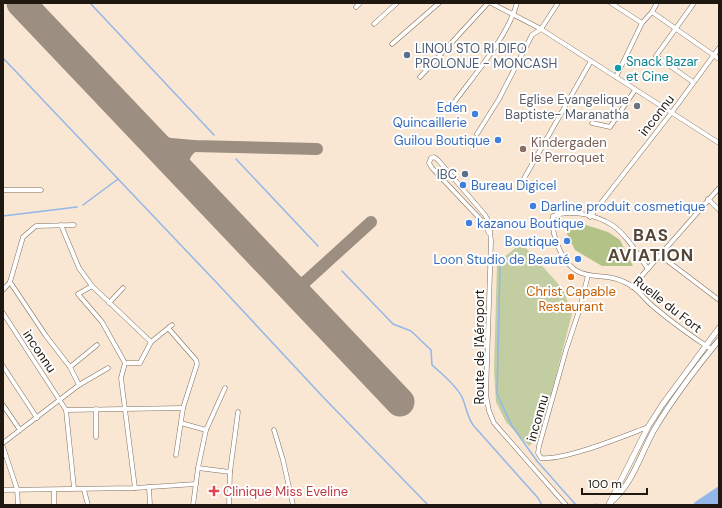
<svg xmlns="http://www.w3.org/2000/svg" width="722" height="508" font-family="'DM Sans',sans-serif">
<rect width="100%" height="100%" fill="#fae7d3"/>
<polygon fill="#c2cda2" points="520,244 524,246 563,289 572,314 540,436 529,446 506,422 496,402 494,370 497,263"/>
<polygon fill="#b3c286" points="567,219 608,232 620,240 633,266 602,266 575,250 567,234"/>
<polygon fill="#92b7e8" points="719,486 719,505 693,505 695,502"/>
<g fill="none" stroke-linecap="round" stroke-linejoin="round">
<g stroke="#92b7e8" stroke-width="1.5">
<polyline points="90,3 214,135"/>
<polyline points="3,58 216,282 324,398 428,505"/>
<polyline points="236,159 318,246"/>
<polyline points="83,205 118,179"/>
<polyline points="3,216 77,207"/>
<polyline points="500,267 497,394 512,426 537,461 576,505"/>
<path d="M 342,271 L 393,324 L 411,331 L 431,350 L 432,365 C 442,374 455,384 462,397 C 466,406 467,416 473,425 L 538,498 L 542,505"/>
<polyline points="594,505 596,504"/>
</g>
<g stroke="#9c8e80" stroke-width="12">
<polyline points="150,139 171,144 193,146 317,149"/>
<path d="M 183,174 C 182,162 183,153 193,146"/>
<polyline points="285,281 296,285 305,282"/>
<polyline points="305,301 302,289 305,282 371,222"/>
</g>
<polyline stroke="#9c8e80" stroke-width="29" points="21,3 400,402"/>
<g stroke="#80705e" stroke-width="5">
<g id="minor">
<polyline points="491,3 541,29 719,143"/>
<polyline points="611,3 642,23"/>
<polyline points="356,7 360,3"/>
<polyline points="652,12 719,59"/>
<polyline points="374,24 397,3"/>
<polyline points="392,44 439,3"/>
<polyline points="420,77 488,3"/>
<polyline points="616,77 642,23 652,12 657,3"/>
<polyline points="693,82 656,56 694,3"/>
<path d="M 450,108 C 471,79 508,37 517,3"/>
<polyline points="592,123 610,127 635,90"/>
<polyline points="477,134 499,99 532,35 541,29 558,3"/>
<polyline points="522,182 591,61"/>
<polyline points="3,190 41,190"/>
<polyline points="708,199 719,210"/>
<polyline points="590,217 672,112 719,48"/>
<polyline points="61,225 79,268 92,286 151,342 140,363 125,363"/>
<polyline points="489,233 484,223 432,168 429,163 431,158 434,157 438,160 485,215 489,222 491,241 486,395 489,411 494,423 566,505"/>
<polyline points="661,256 719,300"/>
<path d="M 648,269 C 638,255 627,235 612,225 C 596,215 571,209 553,216 C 551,226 554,236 558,246 C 577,292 603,265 633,287 C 641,293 647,302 655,308 C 673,323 691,336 711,349"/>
<path d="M 588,275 L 580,308 L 566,350 L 539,446 L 538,453 L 541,458 C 564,461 624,436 648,427"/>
<polyline points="10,282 46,336 70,367 79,385"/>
<polyline points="92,286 78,294 102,322 125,363 121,378 135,488"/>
<polyline points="632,287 719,188"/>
<polyline points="3,290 10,282 23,237 36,226 74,225"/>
<polyline points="109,303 123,288"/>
<polyline points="3,313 66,410 74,488"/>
<polyline points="168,328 196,360 197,364 183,408 176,455"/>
<polyline points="151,342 172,325"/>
<polyline points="3,366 37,418"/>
<polyline points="70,367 97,345"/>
<polyline points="3,405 20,430"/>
<polyline points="96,409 96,437"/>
<polyline points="66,410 183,408"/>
<polyline points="181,423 206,430"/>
<polyline points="274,430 283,460 293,505"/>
<polyline points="3,443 79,385 108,368"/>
<polyline points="3,447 17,489 18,505"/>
<polyline points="198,468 230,472"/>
<polyline points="149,487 150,505"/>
<polyline points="3,490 135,488 196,484"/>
<polyline points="84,490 88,505"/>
<polyline points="54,505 54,490"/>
<polyline points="193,505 198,468 206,430 225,388"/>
<polyline points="229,505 230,472 238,412"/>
</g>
</g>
<g stroke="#80705e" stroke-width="6">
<g id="major">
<path d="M 610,503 C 633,484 640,455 654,430 C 673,398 696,368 719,340"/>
<polyline points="609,504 648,427 662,405 719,328"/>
</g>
</g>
<use href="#minor" stroke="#fff" stroke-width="4"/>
<use href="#major" stroke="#fff" stroke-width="5"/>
</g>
<g fill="#5c6f8a" stroke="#fff" stroke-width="1.5">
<circle cx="407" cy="55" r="4"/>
<circle cx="465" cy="174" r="4"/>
</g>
<circle fill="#0f9aa8" stroke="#fff" stroke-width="1.5" cx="618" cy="68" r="4"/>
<circle fill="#6b7280" stroke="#fff" stroke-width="1.5" cx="637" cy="106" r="4"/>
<g fill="#3f7fe0" stroke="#fff" stroke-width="1.5">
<circle cx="475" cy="114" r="4"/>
<circle cx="498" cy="140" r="4"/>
<circle cx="463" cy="185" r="4"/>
<circle cx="533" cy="206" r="4"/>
<circle cx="469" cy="223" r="4"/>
<circle cx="567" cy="241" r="4"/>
<circle cx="578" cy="259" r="4"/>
</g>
<circle fill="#8d6e63" stroke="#fff" stroke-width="1.5" cx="523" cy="149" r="4"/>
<circle fill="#e8710a" stroke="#fff" stroke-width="1.5" cx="571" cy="277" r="4"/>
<path fill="#e0444e" stroke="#fff" stroke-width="1.5" d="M212 485h4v4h4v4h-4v4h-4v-4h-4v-4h4z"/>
<g text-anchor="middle" stroke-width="4" stroke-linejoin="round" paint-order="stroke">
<g font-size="13" fill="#4e5e75" stroke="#fff" text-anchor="start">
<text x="415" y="53">LINOU STO RI DIFO<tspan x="415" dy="15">PROLONJE - MONCASH</tspan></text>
<text x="457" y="179" text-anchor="end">IBC</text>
</g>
<g font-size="13" fill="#0d838f" stroke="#fff" text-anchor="start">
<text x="626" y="66">Snack Bazar<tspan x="626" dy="15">et Cine</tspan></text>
</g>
<g font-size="13" fill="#5b616d" stroke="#fff" text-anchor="end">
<text x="629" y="104">Eglise Evangelique<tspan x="629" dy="15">Baptiste- Maranatha</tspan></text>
</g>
<g font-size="13" fill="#366cbe" stroke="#fff" text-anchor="end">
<text x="467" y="112">Eden<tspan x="467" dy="15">Quincaillerie</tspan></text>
<text x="490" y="145">Guilou Boutique</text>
<text x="471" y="190" text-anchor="start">Bureau Digicel</text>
<text x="541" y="211" text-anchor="start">Darline produit cosmetique</text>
<text x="477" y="228" text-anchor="start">kazanou Boutique</text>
<text x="559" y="246">Boutique</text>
<text x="570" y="264">Loon Studio de Beauté</text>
</g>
<g font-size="13" fill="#1e1811" stroke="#fff">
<text transform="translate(656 115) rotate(-52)" y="5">inconnu</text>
<text transform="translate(668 304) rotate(38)" y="5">Ruelle du Fort</text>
<text transform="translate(479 347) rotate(-90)" y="5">Route de l'Aéroport</text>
<text transform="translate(40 351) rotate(56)" y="5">inconnu</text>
<text transform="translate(537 418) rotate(-74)" y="5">inconnu</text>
</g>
<g font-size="13" fill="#785e54" stroke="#fff" text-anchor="start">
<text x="531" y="147">Kindergaden<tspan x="531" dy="15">le Perroquet</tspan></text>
</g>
<g font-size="13" fill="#c56008" stroke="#fff">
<text x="571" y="296">Christ Capable<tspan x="571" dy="15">Restaurant</tspan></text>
</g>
<g font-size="13" fill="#be3a42" stroke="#fff" text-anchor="start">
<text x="223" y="496">Clinique Miss Eveline</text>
</g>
<g font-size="17" font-weight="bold" letter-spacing="1" fill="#554636" stroke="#fff">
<text x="651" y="241">BAS<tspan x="651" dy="20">AVIATION</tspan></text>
</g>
</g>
<rect width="722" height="508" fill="none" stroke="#1e1811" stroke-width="8"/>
<path d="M582 488v6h65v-6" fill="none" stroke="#1e1811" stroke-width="2"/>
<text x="588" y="488" font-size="12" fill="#1e1811" stroke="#ffffff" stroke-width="3" paint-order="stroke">100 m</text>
</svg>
